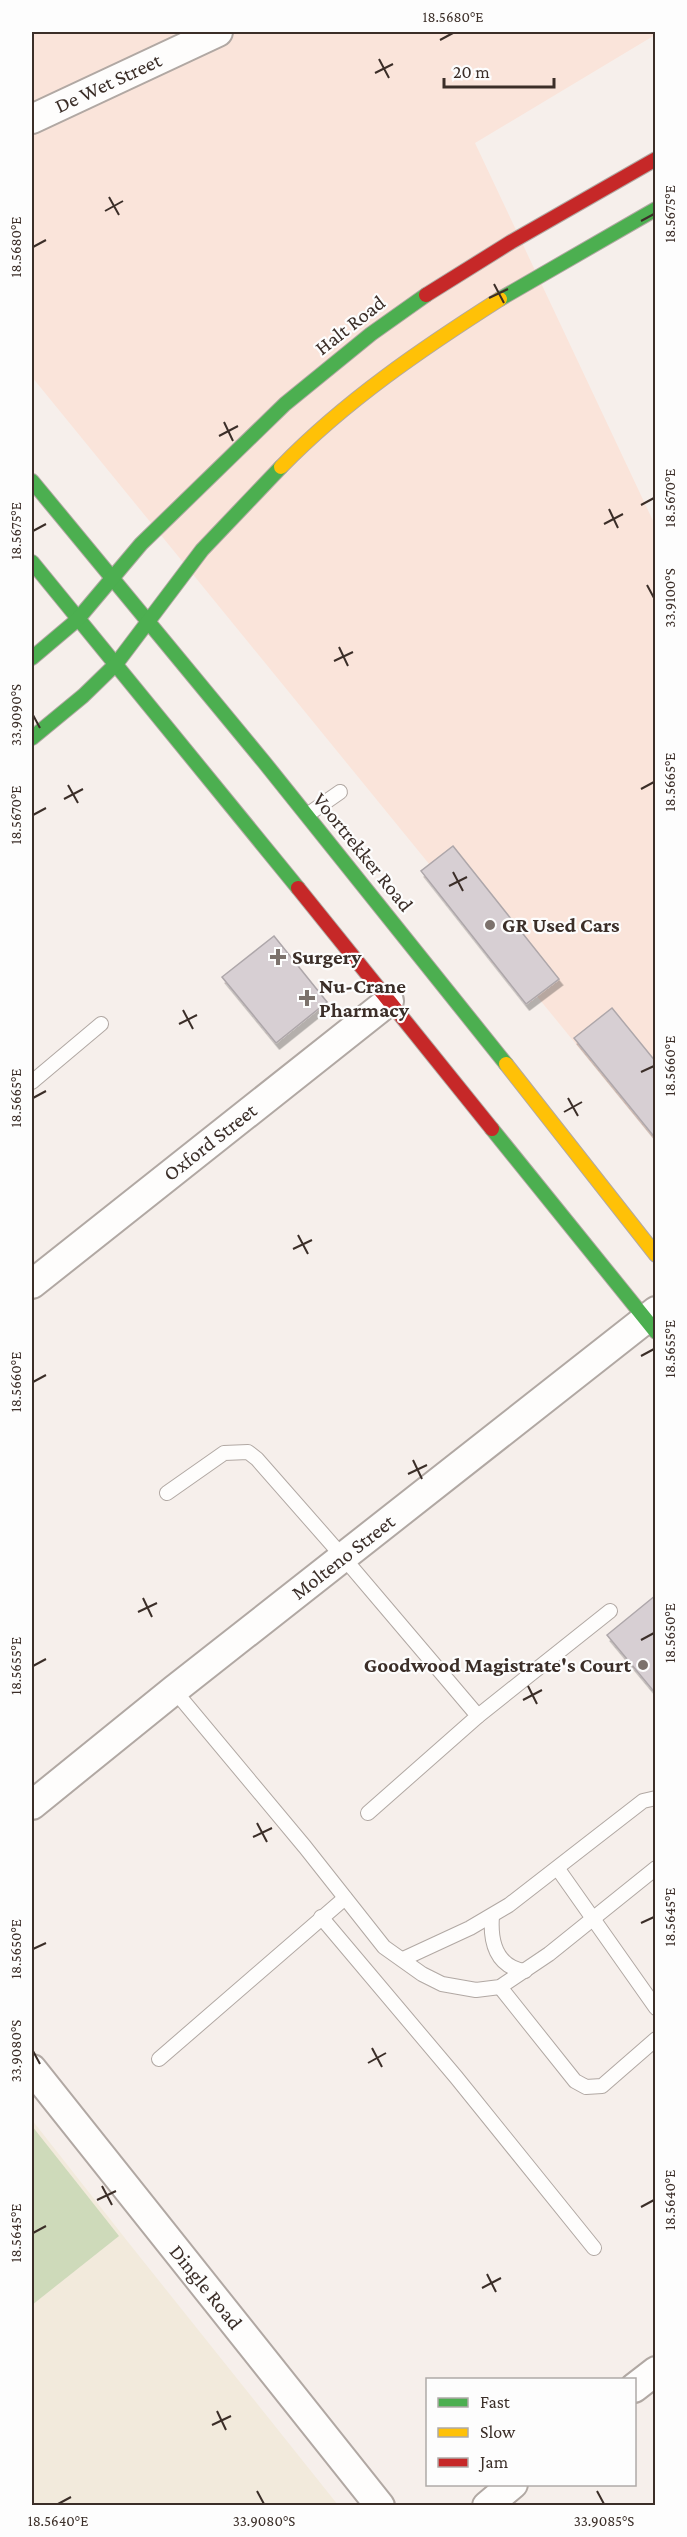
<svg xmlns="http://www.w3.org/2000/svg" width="687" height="2537" font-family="'Crimson Pro',serif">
<defs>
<filter id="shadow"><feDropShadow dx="3.5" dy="6" stdDeviation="0" flood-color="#0004"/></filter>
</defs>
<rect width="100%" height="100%" fill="#f6efeb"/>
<polygon fill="#fae4da" points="32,32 655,32 655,35 475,143 655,525 655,1141 32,377"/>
<polygon fill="#f2eadc" points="32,2120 128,2242 338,2505 32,2505"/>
<polygon fill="#cedaba" points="32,2126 119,2236 32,2305"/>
<g fill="#d7cfd3" stroke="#aea7aa" stroke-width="1.5" filter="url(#shadow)">
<polygon points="453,846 559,979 526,1004 421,871"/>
<polygon points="274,936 327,1002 276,1043 222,977"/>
<polygon points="612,1008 656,1062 656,1139 574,1038"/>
<polygon points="656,1595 656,1694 607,1635"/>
</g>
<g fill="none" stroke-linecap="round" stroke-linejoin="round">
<g stroke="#b1a8a3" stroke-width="16">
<g id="lane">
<polyline points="307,815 340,792"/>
<polyline points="32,1082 101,1024"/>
<polyline points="167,1493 224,1453 248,1452 257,1459 343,1557 478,1716 368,1813"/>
<polyline points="174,1690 305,1847 384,1947 422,1974 442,1984 476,1990 500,1987 549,1954 656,1868"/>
<polyline points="478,1716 610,1611"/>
<polyline points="558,1869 656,2008"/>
<path d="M 492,1916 C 490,1942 496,1967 525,1971"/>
<polyline points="321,1917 456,2077 594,2248"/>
<polyline points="403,1959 470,1928 509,1905 643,1801 656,1798"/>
<polyline points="500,1987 575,2081 586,2087 602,2086 656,2039"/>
<polyline points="159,2059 345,1898"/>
</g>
</g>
<g stroke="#b1a8a3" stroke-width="32">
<g id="street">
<polyline points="32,119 218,32"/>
<polyline points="32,1284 389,1001"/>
<polyline points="32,1805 174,1690 656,1311"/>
<polyline points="32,2069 380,2506"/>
<polyline points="634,2388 656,2371"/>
<polyline points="487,2506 513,2484"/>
</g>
</g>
<g stroke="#b1a8a3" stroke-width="16">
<g id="fast">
<polyline points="500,299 656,209"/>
<polyline points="32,481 264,762 506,1064"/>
<polyline points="32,562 298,888"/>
<polyline points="32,658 77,620 141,544 285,404 371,334 426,295"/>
<polyline points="32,738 83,696 116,664 202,550 281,467"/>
<polyline points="492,1129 656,1332"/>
</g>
</g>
<g stroke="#b1a8a3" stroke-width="16">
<g id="slow">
<path d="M 281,467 C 345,401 423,348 500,299"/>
<polyline points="506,1064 656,1255"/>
</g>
</g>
<g stroke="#b1a8a3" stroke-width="16">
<g id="jam">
<polyline points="426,295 511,242 656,159"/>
<polyline points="298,888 492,1129"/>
</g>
</g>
<use href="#lane" stroke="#fefdfc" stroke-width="14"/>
<use href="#street" stroke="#fefdfc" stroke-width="28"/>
<use href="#fast" stroke="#4caf50" stroke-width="14"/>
<use href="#slow" stroke="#ffc107" stroke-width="14"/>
<use href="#jam" stroke="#c62828" stroke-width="14"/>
</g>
<path fill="none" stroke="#3b2e28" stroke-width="2" d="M 440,40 L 453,33M 379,59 L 389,78M 375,73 L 393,64M 109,197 L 119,215M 105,211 L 123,201M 641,221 L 654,214M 33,247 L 46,240M 494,284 L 504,303M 489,298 L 508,289M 224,422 L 233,441M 219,436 L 238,426M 641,505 L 654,498M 609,509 L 618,528M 604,524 L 623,514M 33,531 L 46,524M 647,585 L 654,598M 339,647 L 348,666M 334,661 L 353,652M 33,715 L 40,728M 68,785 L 78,803M 641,789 L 654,782M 64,799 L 83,789M 33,815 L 46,808M 453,872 L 463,891M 449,886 L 467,877M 183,1010 L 193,1029M 179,1024 L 197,1015M 641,1072 L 654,1066M 33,1098 L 46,1091M 568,1098 L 578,1116M 564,1112 L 582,1102M 298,1235 L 308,1254M 293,1249 L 312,1240M 641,1356 L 654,1349M 33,1382 L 46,1375M 413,1460 L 422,1479M 408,1474 L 427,1465M 143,1598 L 152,1617M 138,1612 L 157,1603M 641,1640 L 654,1633M 33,1666 L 46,1659M 528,1686 L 537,1704M 523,1700 L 542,1690M 257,1823 L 267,1842M 253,1837 L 272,1828M 641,1923 L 654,1917M 33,1949 L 46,1943M 372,2048 L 382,2067M 33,2051 L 40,2064M 368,2063 L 386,2053M 102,2186 L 112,2205M 97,2200 L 116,2191M 641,2207 L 654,2200M 33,2233 L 46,2226M 487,2274 L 496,2292M 482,2288 L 501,2278M 217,2411 L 226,2430M 212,2425 L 231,2416M 257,2491 L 264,2504M 597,2491 L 604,2504M 58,2504 L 71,2497"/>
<g fill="#7c726c" stroke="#fdfdfd" stroke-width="2">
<circle cx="490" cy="925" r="6"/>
<path d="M275 948h6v6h6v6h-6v6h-6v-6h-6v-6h6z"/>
<path d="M304 989h6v6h6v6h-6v6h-6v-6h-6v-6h6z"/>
<circle cx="643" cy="1665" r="6"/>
</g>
<g text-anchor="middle" stroke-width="4.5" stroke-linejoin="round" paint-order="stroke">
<g font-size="21" fill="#3b2e28" stroke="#fdfdfd">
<text transform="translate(108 83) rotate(-25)" y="7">De Wet Street</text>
<text transform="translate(350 325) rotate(-38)" y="7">Halt Road</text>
<text transform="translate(363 852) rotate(51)" y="7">Voortrekker Road</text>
<text transform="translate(210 1142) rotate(-38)" y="7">Oxford Street</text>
<text transform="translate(343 1557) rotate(-38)" y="7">Molteno Street</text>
<text transform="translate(206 2287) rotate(51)" y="7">Dingle Road</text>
</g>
<g font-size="21" font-weight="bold" fill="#3b2e28" stroke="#fdfdfd" text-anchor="start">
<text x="502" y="932">GR Used Cars</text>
<text x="292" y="964">Surgery</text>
<text x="319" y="993">Nu-Crane<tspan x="319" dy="24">Pharmacy</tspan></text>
<text x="631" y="1672" text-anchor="end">Goodwood Magistrate's Court</text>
</g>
</g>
<rect width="687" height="2537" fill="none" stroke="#fdfdfd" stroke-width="66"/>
<rect x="426" y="2378" width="210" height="108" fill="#fdfdfd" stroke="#afaaa8" stroke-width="1.5"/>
<rect x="438" y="2398" width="30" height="9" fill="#4caf50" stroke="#afaaa8" stroke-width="1.5"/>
<text x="480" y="2408" font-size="18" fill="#3b2e28">Fast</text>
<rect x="438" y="2428" width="30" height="9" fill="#ffc107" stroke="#afaaa8" stroke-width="1.5"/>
<text x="480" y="2438" font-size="18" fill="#3b2e28">Slow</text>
<rect x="438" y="2458" width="30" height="9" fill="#c62828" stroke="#afaaa8" stroke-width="1.5"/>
<text x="480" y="2468" font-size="18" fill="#3b2e28">Jam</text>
<path d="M444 78v9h110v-9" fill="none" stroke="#3b2e28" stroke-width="3"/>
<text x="453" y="78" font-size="18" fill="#3b2e28" stroke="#fdfdfd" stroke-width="4.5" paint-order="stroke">20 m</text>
<rect x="33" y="33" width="621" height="2471" fill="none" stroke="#3b2e28" stroke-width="2"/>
<g font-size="15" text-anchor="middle" fill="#3b2e28">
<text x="453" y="22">18.5680°E</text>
<text transform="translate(670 214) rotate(-90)" y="5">18.5675°E</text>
<text transform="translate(16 247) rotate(-90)" y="5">18.5680°E</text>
<text transform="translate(670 498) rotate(-90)" y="5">18.5670°E</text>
<text transform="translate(16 531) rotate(-90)" y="5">18.5675°E</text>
<text transform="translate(670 598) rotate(-90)" y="5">33.9100°S</text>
<text transform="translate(16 715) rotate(-90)" y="5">33.9090°S</text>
<text transform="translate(670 782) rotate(-90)" y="5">18.5665°E</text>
<text transform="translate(16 815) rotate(-90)" y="5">18.5670°E</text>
<text transform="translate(670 1066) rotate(-90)" y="5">18.5660°E</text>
<text transform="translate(16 1098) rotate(-90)" y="5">18.5665°E</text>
<text transform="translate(670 1349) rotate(-90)" y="5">18.5655°E</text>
<text transform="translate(16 1382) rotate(-90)" y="5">18.5660°E</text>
<text transform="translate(670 1633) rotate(-90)" y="5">18.5650°E</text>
<text transform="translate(16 1666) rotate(-90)" y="5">18.5655°E</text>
<text transform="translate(670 1917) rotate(-90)" y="5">18.5645°E</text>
<text transform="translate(16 1949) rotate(-90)" y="5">18.5650°E</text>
<text transform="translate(16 2051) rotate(-90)" y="5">33.9080°S</text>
<text transform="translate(670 2200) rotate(-90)" y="5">18.5640°E</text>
<text transform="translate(16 2233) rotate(-90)" y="5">18.5645°E</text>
<text x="58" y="2526">18.5640°E</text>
<text x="264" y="2526">33.9080°S</text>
<text x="604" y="2526">33.9085°S</text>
</g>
</svg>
